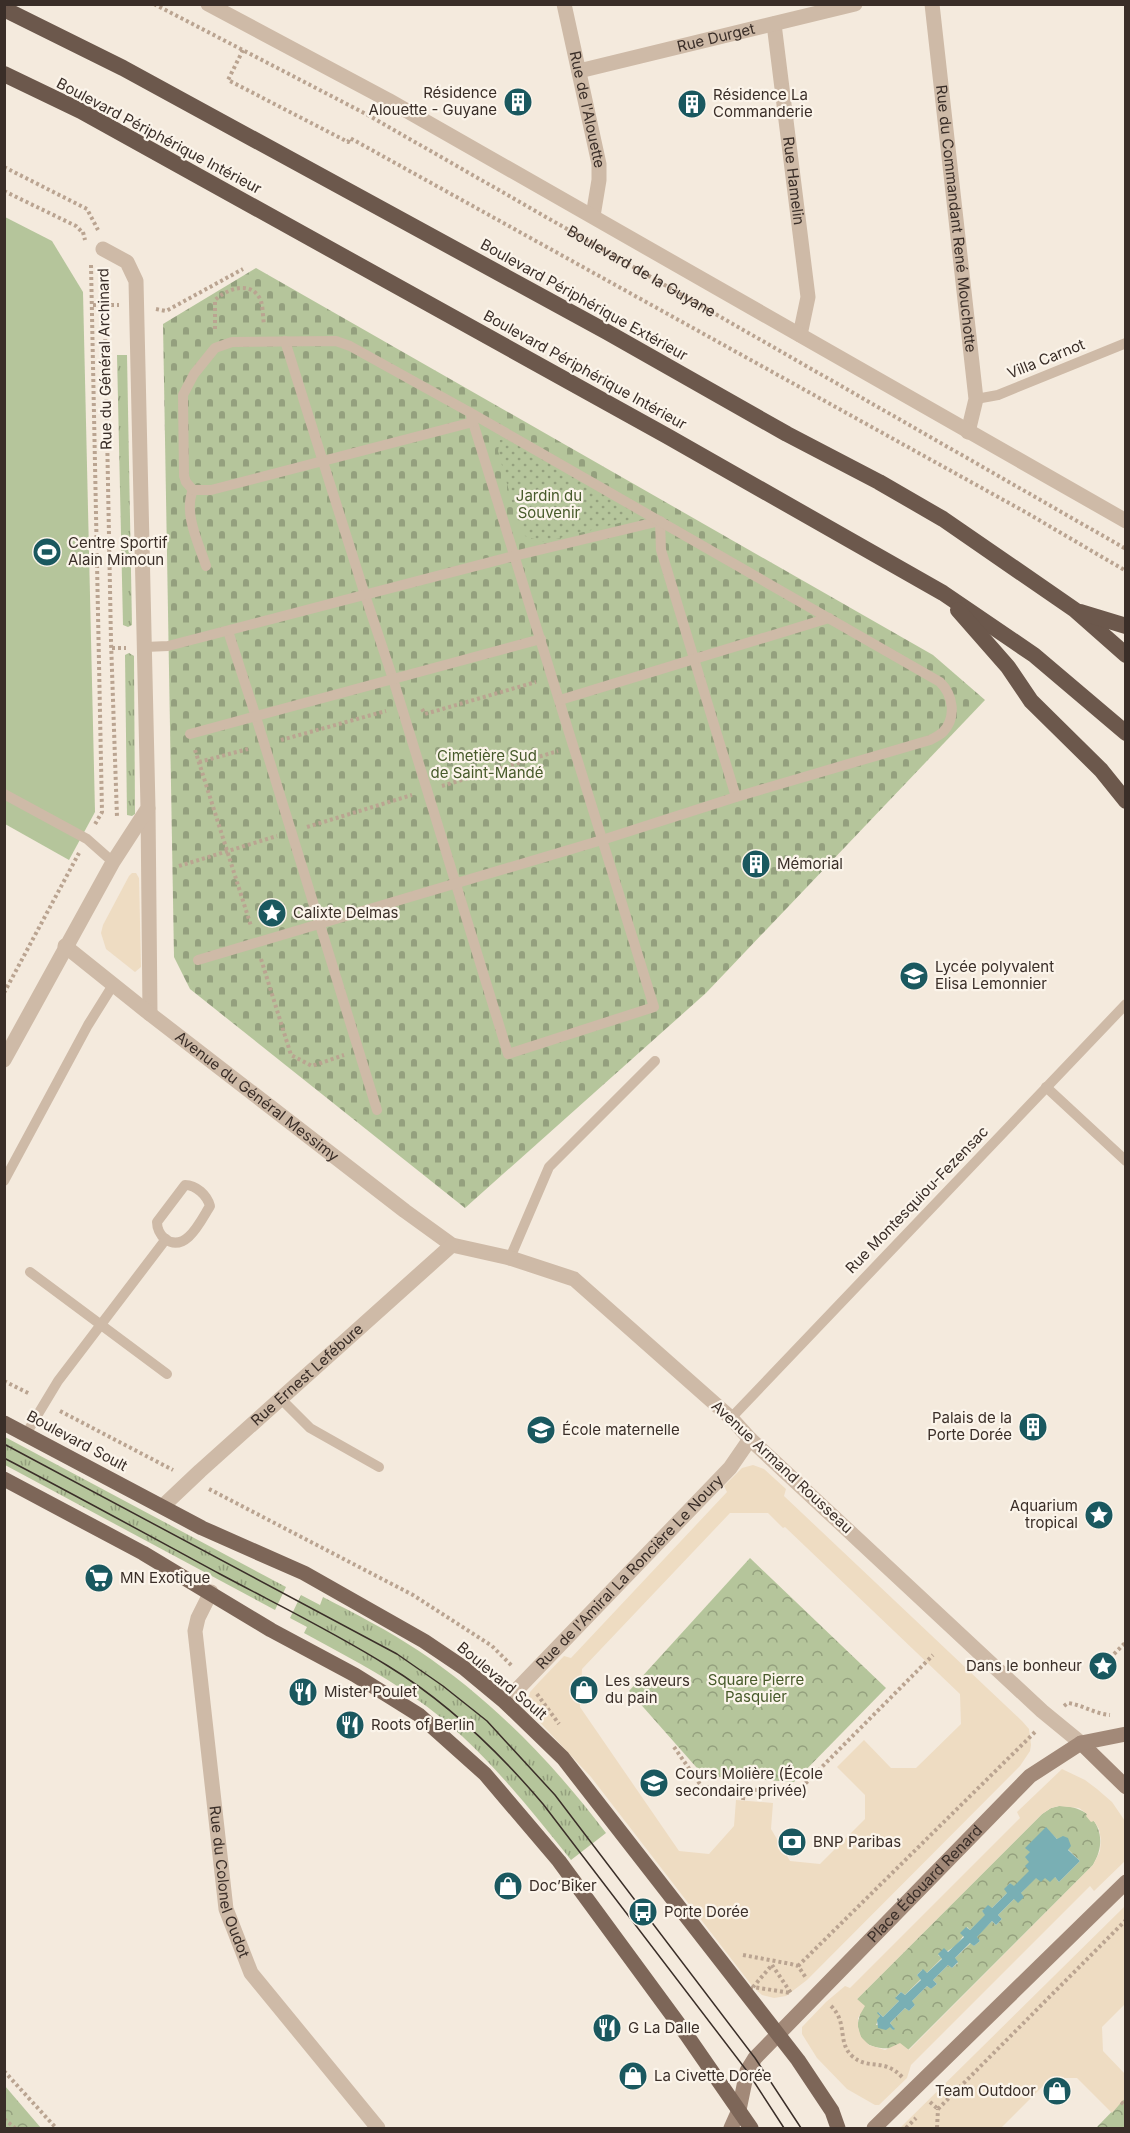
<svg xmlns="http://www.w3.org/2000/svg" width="1130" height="2133" font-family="Inter,sans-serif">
<defs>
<pattern id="grass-tufts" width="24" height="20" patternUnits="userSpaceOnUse" patternTransform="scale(1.5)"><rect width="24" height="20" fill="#b5c59b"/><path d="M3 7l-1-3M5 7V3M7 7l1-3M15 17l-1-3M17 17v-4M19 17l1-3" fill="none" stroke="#94a07e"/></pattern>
<pattern id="cemetery-stones" width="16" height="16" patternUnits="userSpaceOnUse" patternTransform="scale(1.5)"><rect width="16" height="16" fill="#b5c59b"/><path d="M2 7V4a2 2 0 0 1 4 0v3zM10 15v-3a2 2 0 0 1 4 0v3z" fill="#94a07e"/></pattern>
<pattern id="park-crowns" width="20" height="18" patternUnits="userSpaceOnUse" patternTransform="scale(1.5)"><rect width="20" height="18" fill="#b5c59b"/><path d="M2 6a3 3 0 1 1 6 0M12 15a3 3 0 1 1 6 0" fill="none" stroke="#94a07e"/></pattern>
<pattern id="garden-dots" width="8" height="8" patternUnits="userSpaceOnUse" patternTransform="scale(1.5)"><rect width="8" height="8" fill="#b5c59b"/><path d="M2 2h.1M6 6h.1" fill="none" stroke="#94a07e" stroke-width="1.8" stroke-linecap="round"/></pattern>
</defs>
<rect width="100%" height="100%" fill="#f4eadd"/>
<g fill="url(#grass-tufts)">
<polygon points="117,355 127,355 132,625 128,627 123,625"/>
<polygon points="129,653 134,656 135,814 132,816 127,815 125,655"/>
<polygon points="5,1437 286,1587 275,1610 5,1465"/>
<path d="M 301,1595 L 320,1605 L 323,1597 C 356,1614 389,1631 419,1651 C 492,1700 553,1763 606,1833 L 571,1860 C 523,1801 478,1742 415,1698 C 380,1673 342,1654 304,1633 L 307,1627 L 290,1618 Z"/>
</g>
<polygon fill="url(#cemetery-stones)" points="256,268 933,655 985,700 706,993 465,1208 190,989 174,957 163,324"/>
<g fill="url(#park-crowns)" fill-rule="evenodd">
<polygon points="750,1558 886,1688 794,1782 704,1776 629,1691"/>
<path d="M 1059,1806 C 1094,1805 1111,1835 1093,1865 L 908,2050 C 890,2047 861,2054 858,2027 C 857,2022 860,2018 860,2013 C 860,2009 858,2003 857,1999 L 1042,1814 L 1051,1808 ZM 1050,1832 L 1080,1861 L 1059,1882 L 1055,1877 L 1036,1877 L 1020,1894 L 1023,1897 L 1014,1899 L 998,1915 L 1002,1919 L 996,1925 L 992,1921 L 976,1937 L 980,1941 L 974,1946 L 971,1943 L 954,1959 L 958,1963 L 952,1968 L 948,1965 L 933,1980 L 937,1984 L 931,1989 L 927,1986 L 911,2002 L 915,2005 L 909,2011 L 905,2008 L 890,2023 L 894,2028 L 893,2030 L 890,2026 L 876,2025 L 880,2016 L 878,2012 L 883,2017 L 899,2001 L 896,1997 L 901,1992 L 905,1995 L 921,1979 L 917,1975 L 922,1970 L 927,1973 L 942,1958 L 938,1955 C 952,1951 963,1941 967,1927 L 970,1930 L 986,1915 L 982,1911 L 992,1908 L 1008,1892 L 1005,1889 L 1010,1883 L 1014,1887 L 1030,1871 L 1030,1852 Z"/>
<polygon points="4,2086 5,2086 41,2128 5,2128"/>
<polygon points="1125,2098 1125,2128 1096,2128"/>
</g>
<polygon fill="url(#garden-dots)" points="505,439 510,440 630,509 633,514 631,520 544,542 525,536 519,527 498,451 500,440"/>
<polygon fill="#b5c59b" points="5,217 52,241 83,292 95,812 69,860 5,824"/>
<g fill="#eedcc2" fill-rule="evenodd">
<polygon points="132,873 136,873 139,878 141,967 135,972 106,949 101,933 103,925 129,876"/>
<path d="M 753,1465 L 764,1469 L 786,1489 L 784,1496 L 1022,1721 L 1029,1729 L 1031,1745 L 1030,1751 L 1020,1766 L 807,1980 L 786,1996 L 774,1998 L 762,1995 L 753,1987 L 591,1777 L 534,1716 L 528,1701 L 530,1692 L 540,1681 L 564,1656 L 571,1658 L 727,1492 L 724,1486 L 742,1468 ZM 730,1513 L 768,1513 L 783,1528 L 785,1527 L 960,1694 L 961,1724 L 916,1768 L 891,1768 L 864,1740 L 837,1767 L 865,1795 L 865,1819 L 820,1864 L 790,1861 L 771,1829 L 773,1803 L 736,1800 L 734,1826 L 709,1854 L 679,1851 L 580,1707 L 582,1669 Z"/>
<path d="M 1062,1769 L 1085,1780 L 1097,1789 L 1112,1802 L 1125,1821 L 1125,1861 L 1094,1891 L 1090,1886 L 911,2065 L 907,2078 L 879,2105 L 875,2105 L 847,2089 L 817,2058 L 802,2034 L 802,2027 L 826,2002 L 845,1986 L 850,1988 L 1020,1818 L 1017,1812 ZM 1059,1806 L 1079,1808 L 1087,1814 L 1086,1816 L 1091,1822 L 1094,1821 L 1099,1829 L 1101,1840 L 1100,1851 L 1093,1865 L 909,2050 L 900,2043 L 885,2050 L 869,2045 L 861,2037 L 858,2027 L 858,2018 L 865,2006 L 857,1999 L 1042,1814 L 1051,1808 Z"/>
<polygon points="1125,1906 1125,2004 1102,2027 1103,2051 1125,2074 1125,2098 1112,2113 1077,2078 1051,2078 1001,2128 900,2128"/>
</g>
<polygon fill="#79afb4" points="1046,1827 1057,1839 1063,1836 1068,1838 1071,1846 1068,1850 1080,1861 1059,1882 1055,1877 1050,1882 1045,1878 1041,1882 1036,1878 1021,1893 1024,1897 1018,1903 1014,1899 998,1915 1002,1919 996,1925 992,1921 977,1937 980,1941 974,1946 970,1943 955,1958 958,1962 952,1968 948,1965 933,1980 937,1984 931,1989 927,1986 912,2001 915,2005 909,2011 905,2008 890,2023 895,2029 893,2030 890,2027 886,2030 878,2028 877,2020 880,2016 877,2013 878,2012 883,2017 899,2001 895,1998 901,1992 905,1995 921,1980 917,1975 923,1969 927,1973 942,1959 938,1954 944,1948 948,1952 964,1937 960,1933 966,1927 970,1930 985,1915 982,1911 988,1905 992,1908 1007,1893 1004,1889 1010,1883 1014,1886 1029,1871 1025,1866 1029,1862 1025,1857 1030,1852 1025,1848"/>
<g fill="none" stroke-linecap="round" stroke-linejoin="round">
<g stroke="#baa491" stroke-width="4" stroke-dasharray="3 3" stroke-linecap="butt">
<path id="s1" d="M 154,4 L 366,114 L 1126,549"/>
<polyline points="243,50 228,80 348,142 350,138 1027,513 1126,571"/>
<polyline points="4,167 87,209 98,230"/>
<polyline points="4,191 76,226 83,233"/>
<polyline points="83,232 85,240"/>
<polyline points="91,265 102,812 94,826"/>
<polyline points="104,273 111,641 117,817"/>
<polyline points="93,305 119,305"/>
<polyline points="156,309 166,311 243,269"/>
<path d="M 215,329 L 215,300 C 227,289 252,279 261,301 C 263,308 263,318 264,325"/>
<polyline points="112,648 126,648"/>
<polyline points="422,709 425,714 536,682"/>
<polyline points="281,740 386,711"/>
<polyline points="195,750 251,926"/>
<polyline points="199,762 248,749"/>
<polyline points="442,786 558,751"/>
<polyline points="307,827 412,795"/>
<polyline points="179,866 277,836"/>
<polyline points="261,959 291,1055 312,1066 344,1055"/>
<polyline points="4,993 79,853"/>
<polyline points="4,1381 30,1394"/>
<polyline points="60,1411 173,1470"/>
<polyline points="209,1489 413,1595 492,1646 512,1666"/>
<polyline points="1114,1654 1126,1642"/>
<polyline points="537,1694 559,1724"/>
<path d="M 1064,1706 L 1068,1703 C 1083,1705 1095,1714 1110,1715"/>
<polyline points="674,1747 702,1787 797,1792 933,1655"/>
<polyline points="743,1800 744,1789"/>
<polyline points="743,1955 791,1964 798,1966 806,1978"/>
<polygon points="772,1965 791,1993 753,1987"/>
<polyline points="798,1966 1036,1731"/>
<path d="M 831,2006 C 848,2022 837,2042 852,2056 C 869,2071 883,2057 902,2077"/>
<polyline points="4,2071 56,2128"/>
<polyline points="930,2102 938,2109"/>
<polyline points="1121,2102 1126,2106"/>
<polyline points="938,2109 1126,1920"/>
<polyline points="4,2119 15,2128"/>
<polyline points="906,2128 916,2118"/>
<polyline points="937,2128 938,2109"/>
</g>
<g stroke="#cebaa7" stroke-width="10">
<polyline points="285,341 365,595 393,679 508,1054 654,1007 471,416"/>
<polyline points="976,399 998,395 1126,343"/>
<path d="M 193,490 C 183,513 199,544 206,566"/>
<polyline points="228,631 256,717 377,1110"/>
<polyline points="145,647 168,646 514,556 660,521 661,550 736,797"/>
<polyline points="560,700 829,618"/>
<polyline points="190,734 541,639"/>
<polyline points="4,794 87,839 113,862"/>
<path d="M 198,960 L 602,840 L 736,797 L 930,740 C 934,738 940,735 943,732 C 957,717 953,695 940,682 L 471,413 L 350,346 L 336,341 L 232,342 L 215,348 L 194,374 L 183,395 L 184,476 L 186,482 L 193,490 L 211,490 L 473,422"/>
<polyline points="1046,1087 1126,1161"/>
<polyline points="4,1181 88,1025 113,985"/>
<path d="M 185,1185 C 196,1185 207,1195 210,1206 C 201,1220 186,1254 165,1239 C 160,1235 157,1228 157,1222 Z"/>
<polyline points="510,1258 549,1167 655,1061"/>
<polyline points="30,1272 167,1374"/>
<polyline points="280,1398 310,1428 379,1467"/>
<polyline points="731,1418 1126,1004"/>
<polyline points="26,1434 58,1381 166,1239"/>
</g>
<g stroke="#cebaa7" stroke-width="15">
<polyline points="148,808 150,1014"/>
<polyline points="510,1258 574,1279 731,1418"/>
</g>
<g stroke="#cebaa7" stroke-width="15">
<path id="s2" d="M 564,4 L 599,164 L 599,180 L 593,216"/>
<path id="s3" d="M 932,4 L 976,399 L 968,432"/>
<path id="s4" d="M 774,24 L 808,297 L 800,335"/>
<path id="s5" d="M 579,71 L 855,4"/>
<path id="s6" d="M 65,946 L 150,1014 L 405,1211 L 452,1245 L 510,1258"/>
<polyline points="4,1060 113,862 148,808 136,281 127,262 103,249"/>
<polyline points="731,1418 750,1439 1042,1711 1081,1743"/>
<path id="s7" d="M 163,1506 L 200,1471 L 452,1245"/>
<path id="s8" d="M 211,1592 L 198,1618 L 195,1631 L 226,1909 L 251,1973 L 378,2128"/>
<path id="s9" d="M 505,1702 L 730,1468 L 750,1439"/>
</g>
<polyline stroke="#cebaa7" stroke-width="15" points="208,4 388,100 1126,521"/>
<g stroke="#a28978" stroke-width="15">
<polyline points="1081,1743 1126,1787"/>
<path id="s10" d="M 731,2128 L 739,2110 L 747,2071 L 755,2058 L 1030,1776 L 1081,1743 L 1126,1734"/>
<polyline points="874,2128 1126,1882"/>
</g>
<g stroke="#7d6658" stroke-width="15">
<polyline points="4,1423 202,1528 304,1573 424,1641 464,1668 505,1702 563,1758 798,2060 832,2111 838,2128"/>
<polyline points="4,1479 143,1553 271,1630 355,1675 419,1715 485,1774 559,1861 686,2034 751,2128"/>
</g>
<g stroke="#6c584c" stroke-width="16">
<polyline points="4,9 123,68 607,332 787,434 879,482 943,519 1075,610 1126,655"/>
<polyline points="4,74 81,111 667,436 943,593 1034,655 1126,733"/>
<polyline points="958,610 1008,667 1031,701 1101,770 1126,801"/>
<polyline points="1080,612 1126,626"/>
</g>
<g stroke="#3a2e28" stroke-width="1.5">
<polyline points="4,1444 397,1654 443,1686 487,1721 555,1795 755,2058 801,2128"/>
<path d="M 4,1458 C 77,1496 148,1535 220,1574 C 276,1604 334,1632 388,1666 C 447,1702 498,1751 543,1804 L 747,2071 L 784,2128"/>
</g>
</g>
<defs>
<g id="building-disc" transform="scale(1.5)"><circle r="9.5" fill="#1a585f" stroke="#fbf4ea"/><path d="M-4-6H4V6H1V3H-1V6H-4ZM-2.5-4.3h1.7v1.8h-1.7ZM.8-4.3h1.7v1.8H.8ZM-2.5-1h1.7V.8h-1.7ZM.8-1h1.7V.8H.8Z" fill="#fff"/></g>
<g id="stadium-disc" transform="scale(1.5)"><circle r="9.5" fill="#1a585f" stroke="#fbf4ea"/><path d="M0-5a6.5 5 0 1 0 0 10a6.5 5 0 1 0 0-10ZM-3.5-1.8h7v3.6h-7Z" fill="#fff"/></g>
<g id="sight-disc" transform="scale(1.5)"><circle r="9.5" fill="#1a585f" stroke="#fbf4ea"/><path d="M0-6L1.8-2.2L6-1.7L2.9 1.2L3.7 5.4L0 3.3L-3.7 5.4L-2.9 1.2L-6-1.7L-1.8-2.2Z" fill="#fff"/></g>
<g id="school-disc" transform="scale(1.5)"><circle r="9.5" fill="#1a585f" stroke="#fbf4ea"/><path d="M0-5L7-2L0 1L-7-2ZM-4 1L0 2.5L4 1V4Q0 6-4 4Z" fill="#fff"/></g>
<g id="supermarket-disc" transform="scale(1.5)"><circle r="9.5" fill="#1a585f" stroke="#fbf4ea"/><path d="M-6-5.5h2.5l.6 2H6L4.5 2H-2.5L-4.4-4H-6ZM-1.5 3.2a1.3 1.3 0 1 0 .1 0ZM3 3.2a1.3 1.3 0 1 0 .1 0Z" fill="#fff"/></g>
<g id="shop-disc" transform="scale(1.5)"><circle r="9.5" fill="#1a585f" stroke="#fbf4ea"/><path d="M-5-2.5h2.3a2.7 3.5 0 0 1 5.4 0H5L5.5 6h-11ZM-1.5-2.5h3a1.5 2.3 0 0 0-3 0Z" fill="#fff"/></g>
<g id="restaurant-disc" transform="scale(1.5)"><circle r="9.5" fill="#1a585f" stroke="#fbf4ea"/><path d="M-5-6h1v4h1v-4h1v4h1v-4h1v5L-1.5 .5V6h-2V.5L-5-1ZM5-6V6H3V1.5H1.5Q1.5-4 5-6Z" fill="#fff"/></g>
<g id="bank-disc" transform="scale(1.5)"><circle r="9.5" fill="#1a585f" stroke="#fbf4ea"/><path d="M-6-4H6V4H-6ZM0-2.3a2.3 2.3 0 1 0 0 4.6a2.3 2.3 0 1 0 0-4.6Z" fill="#fff"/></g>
<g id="bus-disc" transform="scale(1.5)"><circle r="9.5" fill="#1a585f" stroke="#fbf4ea"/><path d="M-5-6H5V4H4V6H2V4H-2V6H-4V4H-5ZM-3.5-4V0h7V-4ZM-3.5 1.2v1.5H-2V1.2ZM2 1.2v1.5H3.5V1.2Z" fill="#fff"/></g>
</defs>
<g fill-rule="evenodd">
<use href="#building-disc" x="518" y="102"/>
<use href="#building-disc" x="692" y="104"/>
<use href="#stadium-disc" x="47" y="552"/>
<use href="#building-disc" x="756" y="864"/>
<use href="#sight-disc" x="272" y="913"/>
<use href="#school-disc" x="914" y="976"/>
<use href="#building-disc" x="1033" y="1427"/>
<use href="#school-disc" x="541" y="1430"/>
<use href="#sight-disc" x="1099" y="1515"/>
<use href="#supermarket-disc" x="99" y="1578"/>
<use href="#sight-disc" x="1103" y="1666"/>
<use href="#shop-disc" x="584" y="1690"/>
<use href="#restaurant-disc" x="303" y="1692"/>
<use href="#restaurant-disc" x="350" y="1725"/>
<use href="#school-disc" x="654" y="1783"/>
<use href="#bank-disc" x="792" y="1842"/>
<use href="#shop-disc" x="508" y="1886"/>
<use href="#bus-disc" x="643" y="1912"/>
<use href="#restaurant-disc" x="607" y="2028"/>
<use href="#shop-disc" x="633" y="2076"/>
<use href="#shop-disc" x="1057" y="2091"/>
</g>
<g text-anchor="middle" stroke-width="4.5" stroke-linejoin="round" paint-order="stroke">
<g font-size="15" fill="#3a2e28" stroke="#fbf4ea">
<text dy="5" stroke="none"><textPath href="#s5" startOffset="141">Rue Durget</textPath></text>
<text dy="5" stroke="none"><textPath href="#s2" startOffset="108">Rue de l'Alouette</textPath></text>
<text transform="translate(159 136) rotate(28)" y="5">Boulevard Périphérique Intérieur</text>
<text dy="5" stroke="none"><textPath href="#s4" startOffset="158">Rue Hamelin</textPath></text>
<text dy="5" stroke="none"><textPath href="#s3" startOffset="216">Rue du Commandant René Mouchotte</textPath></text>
<text dy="5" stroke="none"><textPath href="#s1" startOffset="556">Boulevard de la Guyane</textPath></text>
<text transform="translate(584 300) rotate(29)" y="5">Boulevard Périphérique Extérieur</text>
<text transform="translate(105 359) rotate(-91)" y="5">Rue du Général Archinard</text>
<text transform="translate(1046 359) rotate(-22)" y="5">Villa Carnot</text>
<text transform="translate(585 370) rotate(29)" y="5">Boulevard Périphérique Intérieur</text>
<text dy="5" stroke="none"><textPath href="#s6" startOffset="244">Avenue du Général Messimy</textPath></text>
<text transform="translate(917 1200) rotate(-46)" y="5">Rue Montesquiou-Fezensac</text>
<text dy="5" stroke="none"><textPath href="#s7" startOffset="195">Rue Ernest Lefébure</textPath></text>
<text transform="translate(77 1441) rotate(28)" y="5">Boulevard Soult</text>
<text transform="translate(782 1467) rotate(43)" y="5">Avenue Armand Rousseau</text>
<text dy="5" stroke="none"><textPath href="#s9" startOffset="180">Rue de l'Amiral La Roncière Le Noury</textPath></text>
<text transform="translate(502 1681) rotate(40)" y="5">Boulevard Soult</text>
<text dy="5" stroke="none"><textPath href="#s8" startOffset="296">Rue du Colonel Oudot</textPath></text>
<text dy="5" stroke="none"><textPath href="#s10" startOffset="318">Place Édouard Renard</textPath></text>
</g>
<g font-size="15" fill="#3a2e28" stroke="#fbf4ea" text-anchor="start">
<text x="497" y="98" text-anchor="end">Résidence<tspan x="497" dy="17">Alouette - Guyane</tspan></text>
<text x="713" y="100">Résidence La<tspan x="713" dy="17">Commanderie</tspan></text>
<text x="68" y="548">Centre Sportif<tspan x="68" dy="17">Alain Mimoun</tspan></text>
<text x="777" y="869">Mémorial</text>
<text x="293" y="918">Calixte Delmas</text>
<text x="935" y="972">Lycée polyvalent<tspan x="935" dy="17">Elisa Lemonnier</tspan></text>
<text x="1012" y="1423" text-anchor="end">Palais de la<tspan x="1012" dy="17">Porte Dorée</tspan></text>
<text x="562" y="1435">École maternelle</text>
<text x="1078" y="1511" text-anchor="end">Aquarium<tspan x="1078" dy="17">tropical</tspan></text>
<text x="120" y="1583">MN Exotique</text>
<text x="1082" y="1671" text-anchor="end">Dans le bonheur</text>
<text x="605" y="1686">Les saveurs<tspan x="605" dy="17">du pain</tspan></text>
<text x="324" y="1697">Mister Poulet</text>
<text x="371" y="1730">Roots of Berlin</text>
<text x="675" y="1779">Cours Molière (École<tspan x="675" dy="17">secondaire privée)</tspan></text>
<text x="813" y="1847">BNP Paribas</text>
<text x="529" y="1891">Doc’Biker</text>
<text x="664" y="1917">Porte Dorée</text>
<text x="628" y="2033">G La Dalle</text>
<text x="654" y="2081">La Civette Dorée</text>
<text x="1036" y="2096" text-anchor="end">Team Outdoor</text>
</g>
<g font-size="15" fill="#475a2a" stroke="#fbf4ea">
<text x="549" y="501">Jardin du<tspan x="549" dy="17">Souvenir</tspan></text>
<text x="487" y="761">Cimetière Sud<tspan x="487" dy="17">de Saint-Mandé</tspan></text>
<text x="756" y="1685">Square Pierre<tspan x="756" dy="17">Pasquier</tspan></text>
</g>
</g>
<rect width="1130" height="2133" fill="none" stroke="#3a2e28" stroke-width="12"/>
</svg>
